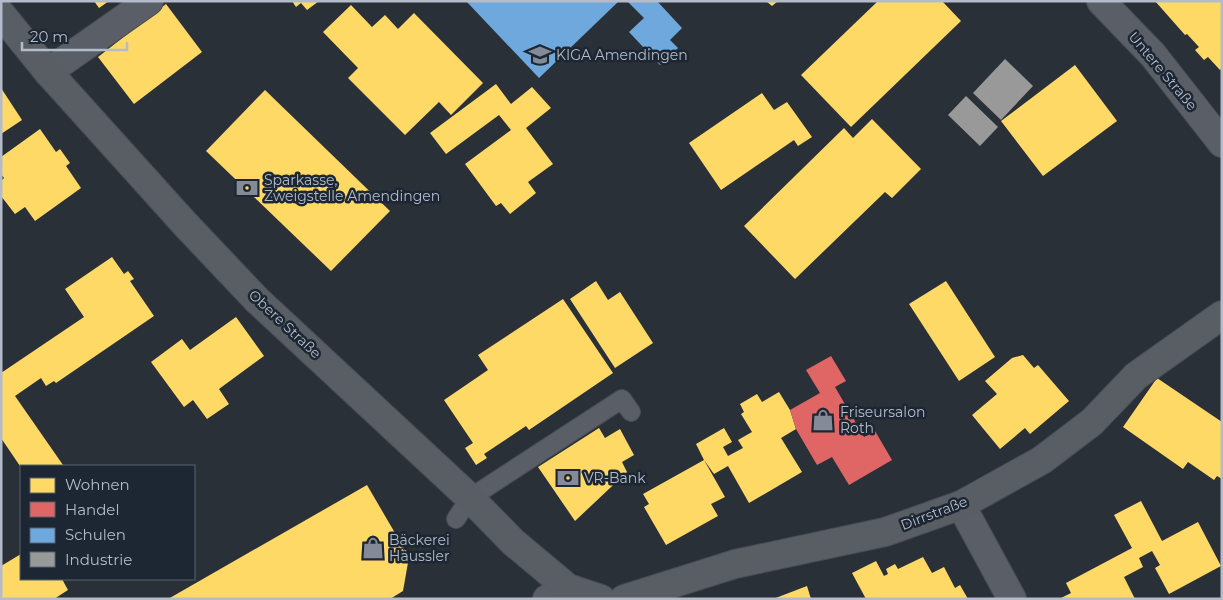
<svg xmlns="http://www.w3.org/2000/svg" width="1223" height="600" font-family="Montserrat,sans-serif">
<rect width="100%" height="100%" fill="#2a3038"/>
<g fill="#ffd966">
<polygon points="94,1 109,1 99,8"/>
<polygon points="292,1 319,1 307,10 301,3 296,7"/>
<polygon points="766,1 778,1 772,6"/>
<polygon points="878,1 942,1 961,21 851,127 801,75"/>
<polygon points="1155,1 1222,1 1222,68 1220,70 1208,57 1204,60 1195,50 1199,47 1187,34 1185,35"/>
<polygon points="166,4 202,52 134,104 98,57"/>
<polygon points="351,5 372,27 385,15 398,29 414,13 483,83 451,115 439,102 405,135 348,78 358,68 323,32"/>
<polygon points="1075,65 1117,121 1043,176 1001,121"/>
<polygon points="496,84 511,104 532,87 551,108 526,128 553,164 528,182 536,193 510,214 501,203 496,206 465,164 511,130 499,115 446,154 430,133"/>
<polygon points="1,88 22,120 1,134"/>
<polygon points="265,90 390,211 331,271 206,151"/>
<polygon points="762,93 774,110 787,102 812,137 798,146 794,140 721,190 689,143"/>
<polygon points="872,119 921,169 892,198 885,192 795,279 744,226 844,128 853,138"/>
<polygon points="40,129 56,152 60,149 70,163 66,166 81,188 35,221 25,207 15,214 1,196 1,181 4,178 1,174 1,157"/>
<polygon points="112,257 124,274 128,271 134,279 130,281 154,316 56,383 54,381 46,386 41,378 15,396 63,465 20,466 1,438 1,373 84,317 65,289"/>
<polygon points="596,281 608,300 620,292 653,343 615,368 570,299"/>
<polygon points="946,281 995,357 959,381 909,304"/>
<polygon points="563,299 613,373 529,430 526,426 484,454 487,458 476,465 465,448 473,443 444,400 488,370 478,355"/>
<polygon points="236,317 264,356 219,389 229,404 207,419 193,400 184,407 151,362 182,339 190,350"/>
<polygon points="1023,355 1034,368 1038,365 1069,401 1030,434 1025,428 1000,449 972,415 997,394 985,381 1012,358"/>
<polygon points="1157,378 1222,422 1222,479 1217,476 1214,480 1188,462 1183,469 1123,427"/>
<polygon points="779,392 790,410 796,429 781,438 802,472 749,503 728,466 714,474 704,460 725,497 711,504 718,516 666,545 644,507 649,504 643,494 704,460 696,444 724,428 732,442 723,447 728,456 743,448 738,440 752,432 741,414 744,412 740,404 757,394 762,402"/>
<polygon points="599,428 605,438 620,429 634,455 622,462 627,472 575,521 538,467"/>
<polygon points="367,485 409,557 403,591 390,599 168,599"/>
<polygon points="1141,501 1162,541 1198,522 1221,566 1169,594 1155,568 1160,565 1152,551 1139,558 1143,567 1124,577 1135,599 1059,599 1071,593 1066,583 1132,548 1114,515"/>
<polygon points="21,554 21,579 62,579 68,590 54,599 1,599 1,566"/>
<polygon points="923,557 932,573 944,567 955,588 960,585 968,599 866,599 852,573 876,561 884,576 888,574 886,569 895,564 898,569"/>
<polygon points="807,586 811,599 773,599"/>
</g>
<polygon fill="#e06666" points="831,356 846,381 835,387 864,437 875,431 892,460 849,485 832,457 817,465 796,429 790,410 820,393 806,370"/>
<g fill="#6fa8dc">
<polygon points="466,1 619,1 539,78"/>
<polygon points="627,1 657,1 682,28 670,40 678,48 660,65 629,32 644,18"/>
</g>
<g fill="#999">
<polygon points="1005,59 1033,86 1001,120 973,93"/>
<polygon points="966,96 998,127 980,146 948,115"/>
</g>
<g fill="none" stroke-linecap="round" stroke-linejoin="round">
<g stroke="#484c53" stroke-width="20">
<polyline id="lane" points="456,519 470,498 622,399 631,412"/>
</g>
<g stroke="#484c53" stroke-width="30">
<g id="street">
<polyline points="1101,1 1153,55 1222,143"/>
<polyline points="48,72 149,1"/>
<polyline points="961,505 1012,599"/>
<polyline points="547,599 568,588"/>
</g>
</g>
<g stroke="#484c53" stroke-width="30">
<g id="secondary">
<polyline points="1,14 48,72 185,224 257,300 470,498 513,542 568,588 601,599"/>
<polyline points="624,599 735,564 885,532 961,505 1042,460 1092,422 1136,376 1222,315"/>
</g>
</g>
<use href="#lane" stroke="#5a5e66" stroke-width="18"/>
<use href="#street" stroke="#5a5e66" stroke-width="28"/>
<use href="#secondary" stroke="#595d64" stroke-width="28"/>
</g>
<defs>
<g id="school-bare" transform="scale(1.725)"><path d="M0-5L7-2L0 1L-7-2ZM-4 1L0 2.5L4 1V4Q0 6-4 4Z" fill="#848b96" stroke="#1d2633" stroke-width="2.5" paint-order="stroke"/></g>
<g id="bank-bare" transform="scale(1.725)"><path d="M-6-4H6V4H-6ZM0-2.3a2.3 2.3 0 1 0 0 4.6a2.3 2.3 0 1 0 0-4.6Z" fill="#848b96" stroke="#1d2633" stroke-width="2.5" paint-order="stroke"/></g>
<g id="shop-bare" transform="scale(1.725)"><path d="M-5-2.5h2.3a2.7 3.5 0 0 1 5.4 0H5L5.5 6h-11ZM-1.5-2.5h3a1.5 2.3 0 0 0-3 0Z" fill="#848b96" stroke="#1d2633" stroke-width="2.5" paint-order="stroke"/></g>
</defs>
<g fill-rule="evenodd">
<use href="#school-bare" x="540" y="55"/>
<use href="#bank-bare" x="247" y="188"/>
<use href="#shop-bare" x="823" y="420"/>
<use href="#bank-bare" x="568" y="478"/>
<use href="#shop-bare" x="373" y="548"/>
</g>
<g text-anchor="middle" stroke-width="5" stroke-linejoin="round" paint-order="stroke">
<g font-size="14" fill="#b4bcc9" stroke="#1d2633" text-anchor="start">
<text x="556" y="60">KIGA Amendingen</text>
<text x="264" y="185">Sparkasse,<tspan x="264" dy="16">Zweigstelle Amendingen</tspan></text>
<text x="840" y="417">Friseursalon<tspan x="840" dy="16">Roth</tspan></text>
<text x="584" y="483">VR-Bank</text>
<text x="389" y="545">Bäckerei<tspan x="389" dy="16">Häussler</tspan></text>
</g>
<g font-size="14" fill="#b4bcc9" stroke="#1d2633">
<text transform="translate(1163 71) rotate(50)" y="5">Untere Straße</text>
<text transform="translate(285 324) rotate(43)" y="5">Obere Straße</text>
<text transform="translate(934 513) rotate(-21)" y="5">Dirrstraße</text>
</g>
</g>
<rect width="1223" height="600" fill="none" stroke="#b4bcc9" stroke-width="5"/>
<rect x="20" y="465" width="175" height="115" fill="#1d2633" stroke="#59626f"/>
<rect x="30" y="478" width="25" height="15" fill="#ffd966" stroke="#59626f"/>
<text x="65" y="490" font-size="15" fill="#b4bcc9">Wohnen</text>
<rect x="30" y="502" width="25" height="15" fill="#e06666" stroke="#59626f"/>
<text x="65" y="515" font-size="15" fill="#b4bcc9">Handel</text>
<rect x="30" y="528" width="25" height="15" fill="#6fa8dc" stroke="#59626f"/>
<text x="65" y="540" font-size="15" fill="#b4bcc9">Schulen</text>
<rect x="30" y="552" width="25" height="15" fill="#999999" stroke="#59626f"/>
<text x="65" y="565" font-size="15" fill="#b4bcc9">Industrie</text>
<path d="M22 42v8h105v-8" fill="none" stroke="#b4bcc9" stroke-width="2.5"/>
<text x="30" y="42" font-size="15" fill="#b4bcc9" stroke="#1d2633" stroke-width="4" paint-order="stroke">20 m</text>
</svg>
